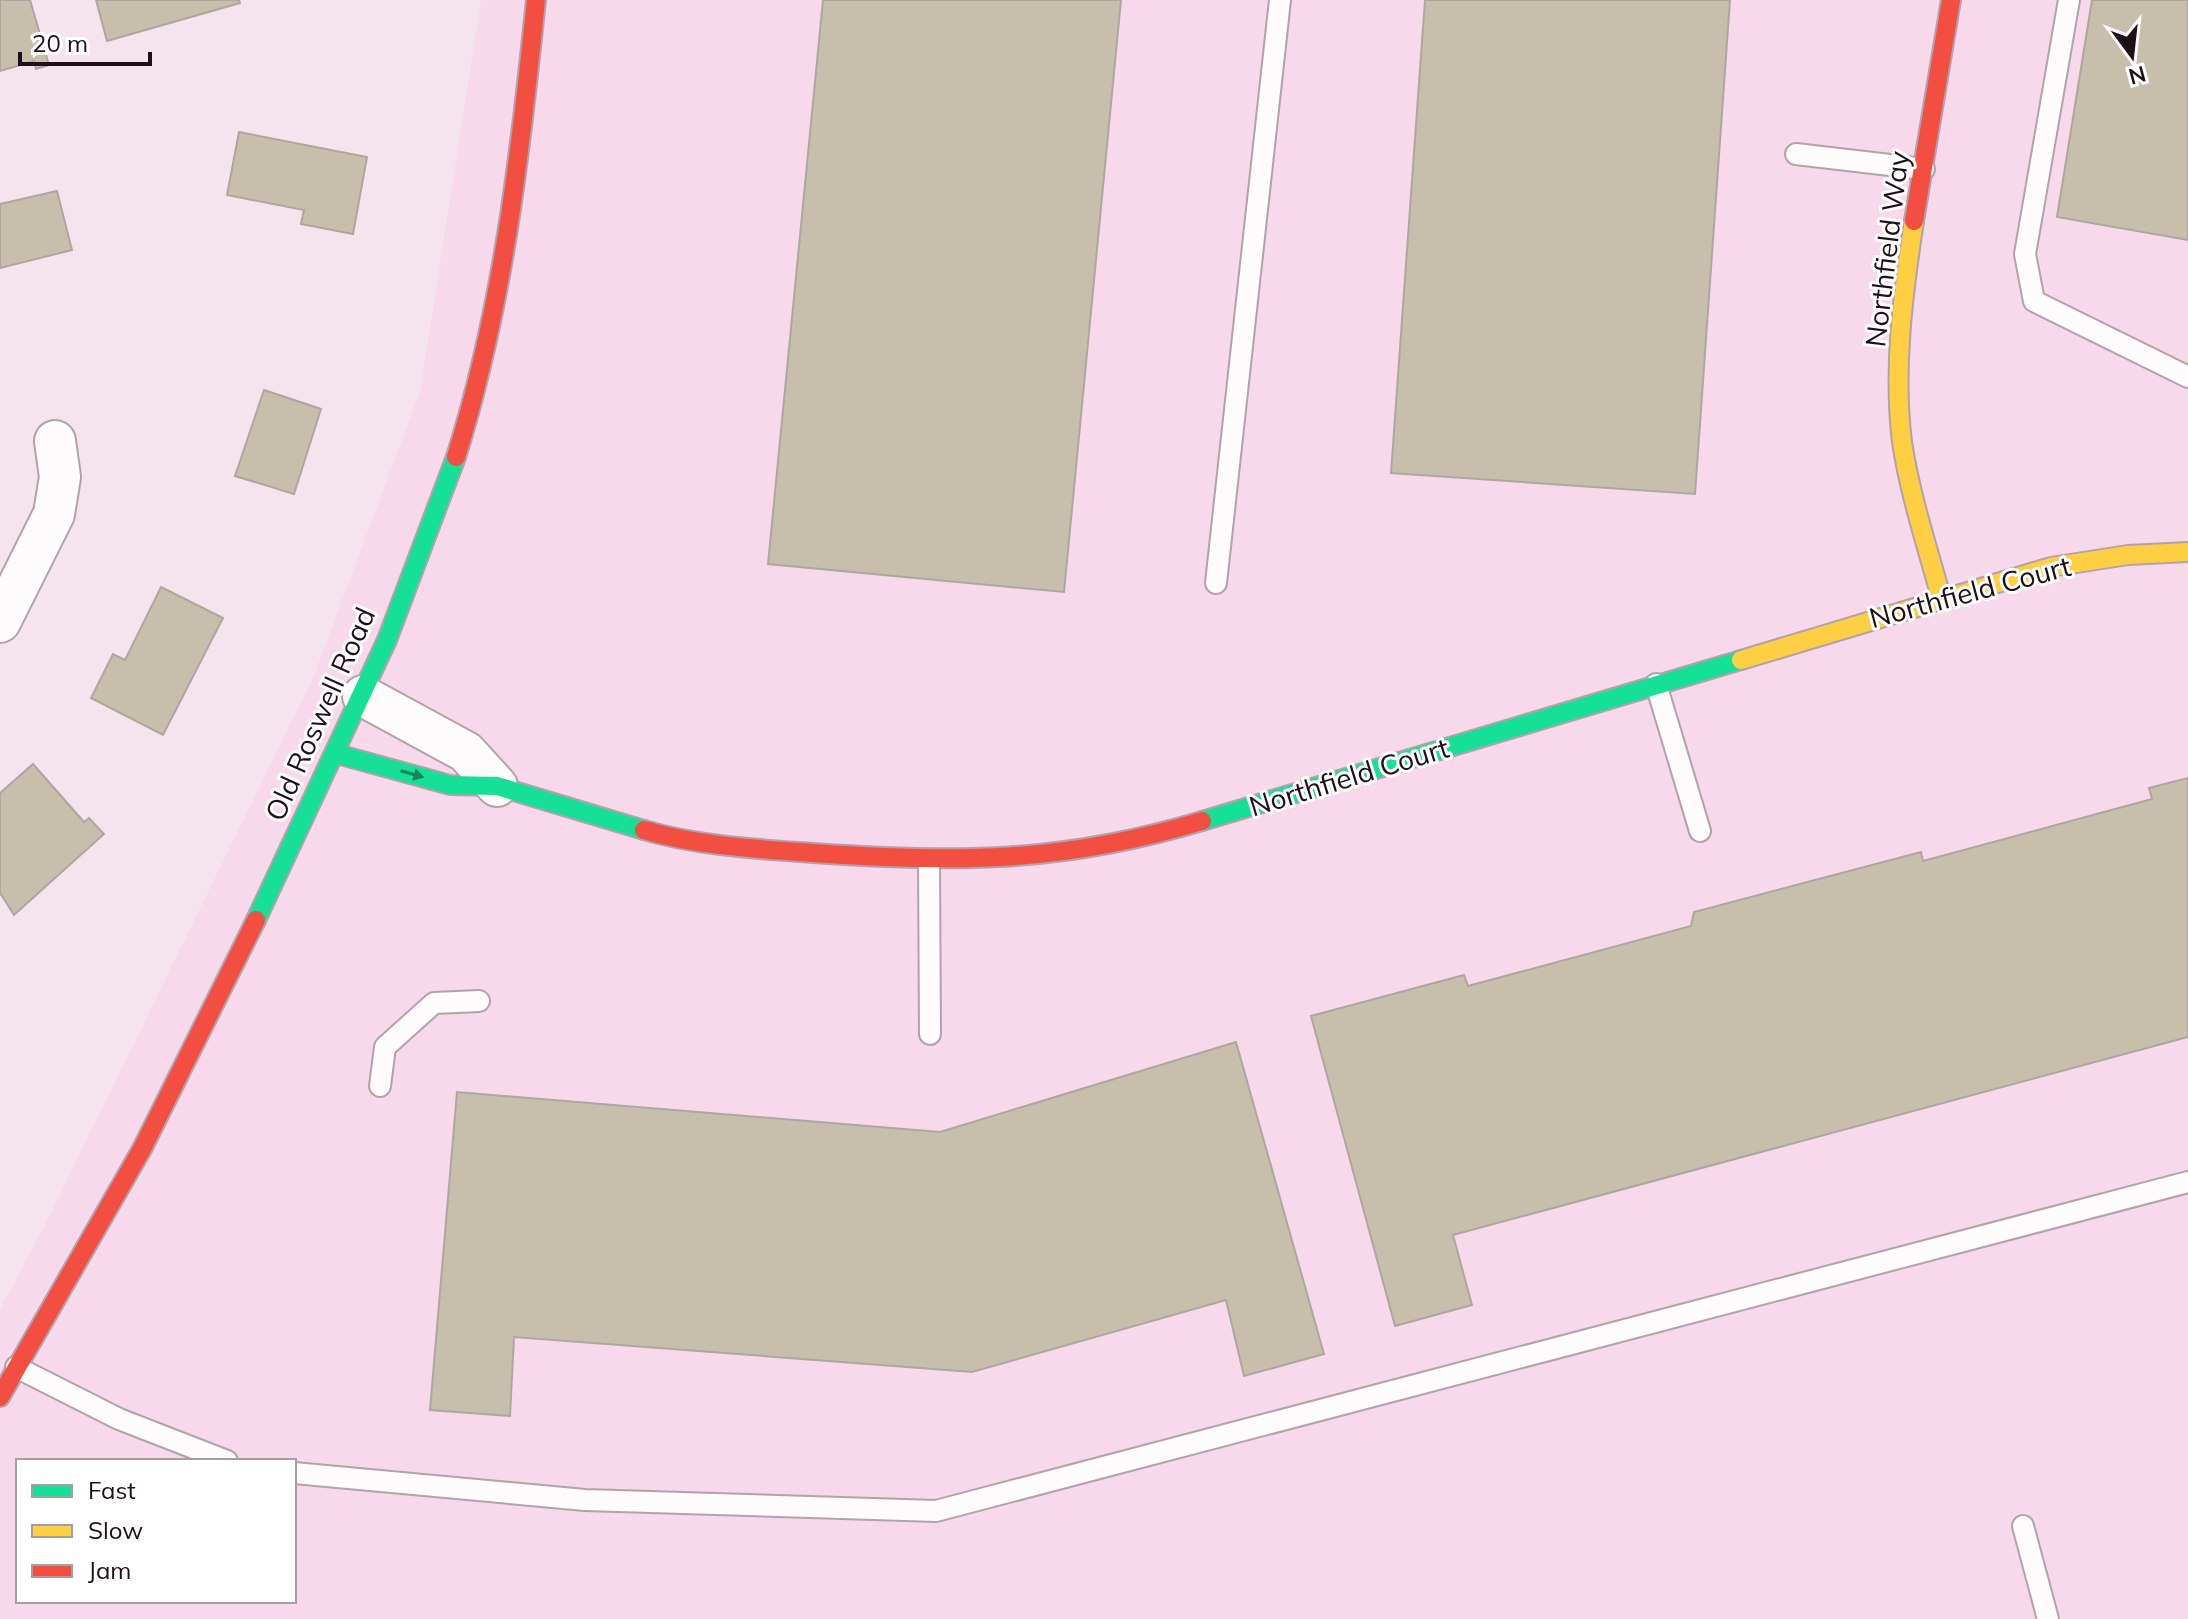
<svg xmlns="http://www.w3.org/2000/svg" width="2188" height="1619" font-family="Mulish,sans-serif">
<rect width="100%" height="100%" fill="#f5e4ee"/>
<path fill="#f8d8eb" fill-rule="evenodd" d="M 481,0 L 2188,0 L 2188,1619 L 0,1619 L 0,1309 L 42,1231 L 313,678 L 420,392 ZM 18,1461 L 294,1461 L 294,1601 L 18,1601 Z"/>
<g fill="#c7beac" stroke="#afa6a2" stroke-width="2">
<polygon points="0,0 30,0 49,65 36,69 34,61 0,71"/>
<polygon points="96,0 239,0 240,3 107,41"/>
<polygon points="823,0 1121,0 1064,592 768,564"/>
<polygon points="1425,0 1730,0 1695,494 1391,473"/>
<polygon points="2092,0 2188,0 2188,240 2057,217"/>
<polygon points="239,132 367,157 353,234 301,224 304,210 227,195"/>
<polygon points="57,191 72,250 0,268 0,204"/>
<polygon points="264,390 321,409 294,494 235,476"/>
<polygon points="161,587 223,618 163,735 91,698 113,654 125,660"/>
<polygon points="33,764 84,822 89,818 104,834 14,915 0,893 0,793"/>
<polygon points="2188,778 2188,1037 1453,1235 1472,1305 1395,1326 1311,1016 1464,975 1468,986 1691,926 1694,912 1921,852 1923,861 2152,799 2149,788"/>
<polygon points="1236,1042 1324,1354 1244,1376 1226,1300 972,1372 514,1337 510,1416 430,1410 457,1092 940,1132"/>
</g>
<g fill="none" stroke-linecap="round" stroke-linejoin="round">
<g stroke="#b2a2ab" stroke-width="24">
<g id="lane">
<polyline points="2069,0 2025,254 2034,301 2188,377"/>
<polyline points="1796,154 1924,169"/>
<polyline points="1216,583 1280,0"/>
<polyline points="1656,684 1700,831"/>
<polyline points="929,861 930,1034"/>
<polyline points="380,1086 385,1047 434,1003 479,1001"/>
<polyline points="16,1367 119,1419 227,1461"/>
<polyline points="294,1473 585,1500 936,1511 2188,1182"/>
<polyline points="2023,1526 2048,1619"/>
</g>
</g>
<g stroke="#b2a2ab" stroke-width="44">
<g id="street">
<polyline points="0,622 54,514 60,477 55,441"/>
<polyline points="363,696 466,752 497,786"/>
</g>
</g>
<g stroke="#b2a2ab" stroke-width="22">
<g id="fast">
<polyline points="337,754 450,785 497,786 644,830"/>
<polyline points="1202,821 1741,660"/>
<polyline points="256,920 387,640 456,457"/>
</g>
</g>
<g stroke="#b2a2ab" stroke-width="22">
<g id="slow">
<path d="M 1914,221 C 1903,293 1893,369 1902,442 C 1910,495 1927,546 1941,597"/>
<polyline points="1741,660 2051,567 2128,555 2188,552"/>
</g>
</g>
<g stroke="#b2a2ab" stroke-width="22">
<g id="jam">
<polyline points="1914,221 1951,0"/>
<path d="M 456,457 C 503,307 520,156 536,0"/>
<path d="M 644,830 C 698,846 757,849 813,853 C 956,863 1063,863 1202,821"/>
<polyline points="0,1397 142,1149 256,920"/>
</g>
</g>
<use href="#lane" stroke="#fefbfc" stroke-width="20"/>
<use href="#street" stroke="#fefbfc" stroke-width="40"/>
<use href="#fast" stroke="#16e098" stroke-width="18"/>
<use href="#slow" stroke="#ffcf43" stroke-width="18"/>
<use href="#jam" stroke="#f24e42" stroke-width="18"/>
</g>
<defs><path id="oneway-solid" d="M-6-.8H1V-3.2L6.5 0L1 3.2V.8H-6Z" transform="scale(2)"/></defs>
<use fill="#1a825f" href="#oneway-solid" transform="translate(412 774) rotate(16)"/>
<g text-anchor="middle" stroke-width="6" stroke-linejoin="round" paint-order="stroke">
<g font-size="28" fill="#1f0f19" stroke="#fff">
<text transform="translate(1887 249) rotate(-83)" y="10">Northfield Way</text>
<text transform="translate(1970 592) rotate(-15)" y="10">Northfield Court</text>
<text transform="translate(320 714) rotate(-66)" y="10">Old Roswell Road</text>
<text transform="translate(1349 777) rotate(-17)" y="10">Northfield Court</text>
</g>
</g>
<rect x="16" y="1459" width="280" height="144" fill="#ffffff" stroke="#a59fa3" stroke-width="2"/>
<rect x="32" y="1485" width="40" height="12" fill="#16e098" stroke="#a59fa3" stroke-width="2"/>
<text x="88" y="1499" font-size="24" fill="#1f0f19">Fast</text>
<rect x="32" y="1525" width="40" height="12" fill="#ffcf43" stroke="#a59fa3" stroke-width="2"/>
<text x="88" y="1539" font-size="24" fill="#1f0f19">Slow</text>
<rect x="32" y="1565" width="40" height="12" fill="#f24e42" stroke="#a59fa3" stroke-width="2"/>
<text x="88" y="1579" font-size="24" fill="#1f0f19">Jam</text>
<g transform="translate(2132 56) rotate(165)" stroke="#ffffff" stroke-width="6" paint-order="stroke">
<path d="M0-6L14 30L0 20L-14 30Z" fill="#1f0f19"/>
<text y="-12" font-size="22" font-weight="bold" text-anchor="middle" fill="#1f0f19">N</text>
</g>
<path d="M20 52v12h130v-12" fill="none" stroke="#1f0f19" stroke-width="4"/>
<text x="32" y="52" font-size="24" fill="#1f0f19" stroke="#ffffff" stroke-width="6" paint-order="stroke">20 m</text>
</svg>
